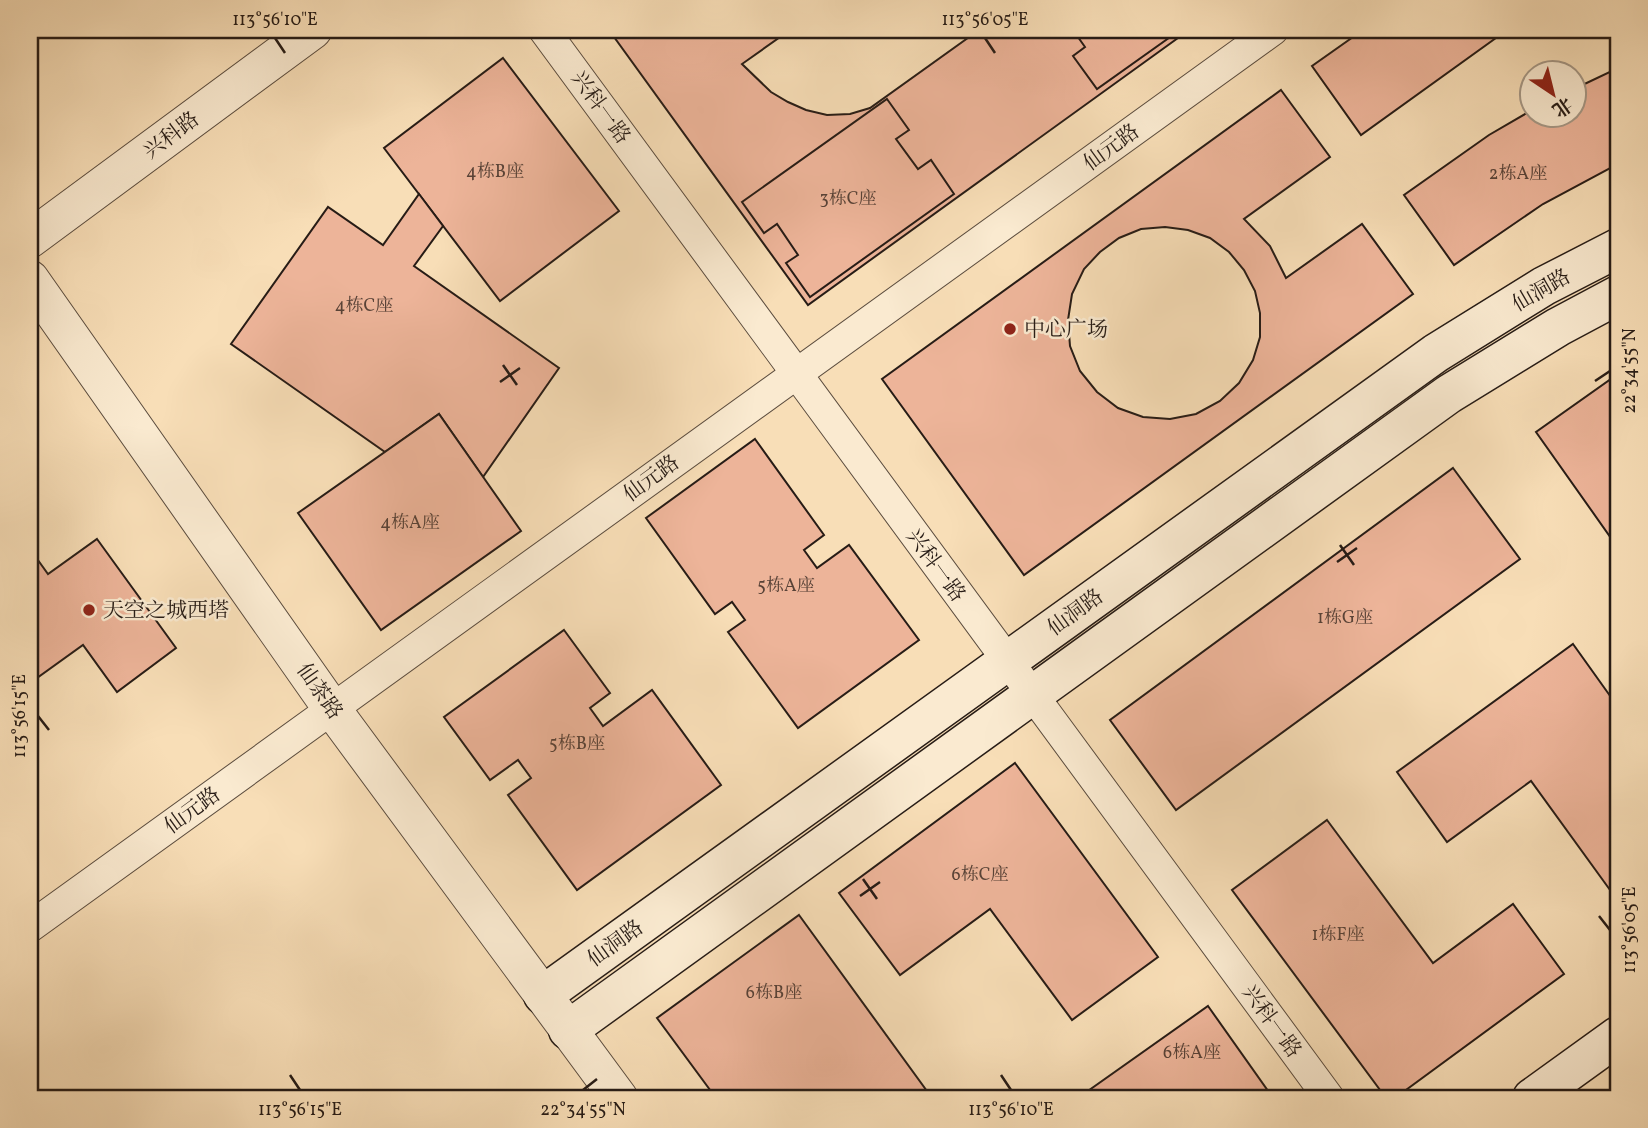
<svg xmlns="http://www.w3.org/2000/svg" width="1648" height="1128" font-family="Vollkorn,'Noto Serif SC',serif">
<rect width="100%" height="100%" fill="#f8deb7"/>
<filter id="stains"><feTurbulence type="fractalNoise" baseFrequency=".00286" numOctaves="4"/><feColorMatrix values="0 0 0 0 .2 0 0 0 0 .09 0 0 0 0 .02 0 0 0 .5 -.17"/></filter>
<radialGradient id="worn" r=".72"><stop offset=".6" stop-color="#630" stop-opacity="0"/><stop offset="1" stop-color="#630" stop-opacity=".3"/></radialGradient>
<g fill="#edb499" stroke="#271c16" stroke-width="2" fill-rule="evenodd">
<polygon points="609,30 790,30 742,64 771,92 788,102 806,110 827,115 850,114 870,108 979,30 1189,30 808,305"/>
<polygon points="1073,30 1180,30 1097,89 1073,56 1085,47"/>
<polygon points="1363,30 1507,30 1361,135 1312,66"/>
<polygon points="503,58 619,211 500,301 384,148"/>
<polygon points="1618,68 1618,164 1543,204 1454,265 1404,195 1489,135 1532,110 1532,116 1574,116 1574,89"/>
<path d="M 1281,90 L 1330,157 L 1244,219 L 1270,246 L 1286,278 L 1362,224 L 1413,294 L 1024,575 L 882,379 ZM 1165,227 L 1188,230 L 1210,238 L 1229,252 L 1244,270 L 1255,291 L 1260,313 L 1260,337 L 1253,360 L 1239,383 L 1220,401 L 1196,414 L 1170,419 L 1143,417 L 1118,408 L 1097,392 L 1080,371 L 1070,346 L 1068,320 L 1072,294 L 1084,269 L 1100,252 L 1119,238 L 1141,229 Z"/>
<polygon points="887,99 909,130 896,139 918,169 931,160 954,194 810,297 786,263 798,255 777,224 764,233 742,202"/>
<polygon points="419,194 443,226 414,266 559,368 483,477 439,414 385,452 231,344 328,207 383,245"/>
<polygon points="1618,374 1618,548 1536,432"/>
<polygon points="439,414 521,531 381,630 298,513"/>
<polygon points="755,439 824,535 804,550 817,568 849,545 919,640 798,728 728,632 745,620 732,602 715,614 646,518"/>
<polygon points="1453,468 1520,559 1176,810 1110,720"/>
<polygon points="97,539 176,648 117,692 83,645 30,683 30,549 48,574"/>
<polygon points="564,630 610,693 590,708 603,726 652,690 721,785 577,890 508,795 531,778 518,760 490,780 444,717"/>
<polygon points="1573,644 1618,707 1618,901 1531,781 1447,842 1397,772"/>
<polygon points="1015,763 1158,957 1072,1020 990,909 900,975 839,893"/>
<polygon points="1327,820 1433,963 1513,904 1564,974 1395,1098 1386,1098 1232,890"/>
<polygon points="799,915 932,1098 716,1098 657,1018"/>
<polygon points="1208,1006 1273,1098 1078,1098"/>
</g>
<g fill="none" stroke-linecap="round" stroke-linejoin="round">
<g stroke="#5b4c3e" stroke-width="32">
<g id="minor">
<polyline points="544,30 1329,1098"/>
<polyline points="30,927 1273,30"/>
</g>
</g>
<g stroke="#5b4c3e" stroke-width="39">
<g id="tertiary">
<polyline points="30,239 313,30"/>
<polyline points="30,279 332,709 619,1098"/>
</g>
</g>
<g stroke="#271c16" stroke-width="41">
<g id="secondary">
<polyline points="543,995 1436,353 1544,286 1618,248"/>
<polyline points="568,1030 1449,394 1558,327 1618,295"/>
<polyline points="1532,1098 1618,1036"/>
</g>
</g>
<use href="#minor" stroke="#faead0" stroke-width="30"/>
<use href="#tertiary" stroke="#faead0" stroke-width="37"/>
<use href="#secondary" stroke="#faead0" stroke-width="38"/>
</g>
<path fill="none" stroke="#271c16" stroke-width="2.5" d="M 275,38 L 285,53M 985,38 L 995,53M 503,365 L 517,385M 1595,381 L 1610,371M 500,382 L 520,368M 1340,545 L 1354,565M 1337,562 L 1357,548M 38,716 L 49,730M 863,879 L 877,899M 860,896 L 880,882M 1599,916 L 1610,930M 290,1075 L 300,1090M 1001,1075 L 1011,1090M 583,1090 L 597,1079"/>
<g fill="#8f2418" stroke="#faead0" stroke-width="2.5">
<circle cx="1010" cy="329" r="7"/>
<circle cx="89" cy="610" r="7"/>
</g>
<g text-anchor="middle" stroke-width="5" stroke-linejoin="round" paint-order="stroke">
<g font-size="18" fill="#584237">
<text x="495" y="177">4栋B座</text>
<text x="1518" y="179">2栋A座</text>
<text x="848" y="204">3栋C座</text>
<text x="364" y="311">4栋C座</text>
<text x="410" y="528">4栋A座</text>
<text x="786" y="591">5栋A座</text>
<text x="1345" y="623">1栋G座</text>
<text x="577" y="749">5栋B座</text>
<text x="980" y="880">6栋C座</text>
<text x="1338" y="940">1栋F座</text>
<text x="774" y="998">6栋B座</text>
<text x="1192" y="1058">6栋A座</text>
</g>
<g font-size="21" fill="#271c16" stroke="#faead0">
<text transform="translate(601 107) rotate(54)" y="7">兴科一路</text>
<text transform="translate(171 135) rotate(-37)" y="7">兴科路</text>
<text transform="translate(1111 147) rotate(-36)" y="7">仙元路</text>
<text transform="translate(1541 290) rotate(-30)" y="7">仙洞路</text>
<text transform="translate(651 478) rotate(-36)" y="7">仙元路</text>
<text transform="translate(936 565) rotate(54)" y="7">兴科一路</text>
<text transform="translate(1075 612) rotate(-36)" y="7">仙洞路</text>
<text transform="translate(320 691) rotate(55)" y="7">仙茶路</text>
<text transform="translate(192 810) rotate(-36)" y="7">仙元路</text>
<text transform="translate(615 943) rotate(-36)" y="7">仙洞路</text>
<text transform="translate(1272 1021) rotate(54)" y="7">兴科一路</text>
</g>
<g font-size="21" fill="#271c16" stroke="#faead0" text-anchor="start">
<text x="1024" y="336">中心广场</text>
<text x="103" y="617">天空之城西塔</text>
</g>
</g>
<rect width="1648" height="1128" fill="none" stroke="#f8deb7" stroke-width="77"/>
<g transform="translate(1553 94) rotate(145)"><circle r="33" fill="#faead0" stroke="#a69886" stroke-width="2"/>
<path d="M0-5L12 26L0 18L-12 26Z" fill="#8f2418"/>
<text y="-10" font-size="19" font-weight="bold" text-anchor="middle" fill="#271c16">北</text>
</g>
<rect x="38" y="38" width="1572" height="1052" fill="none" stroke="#271c16" stroke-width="2.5"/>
<g font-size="18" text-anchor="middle" fill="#271c16">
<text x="275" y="25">113°56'10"E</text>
<text x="985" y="25">113°56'05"E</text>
<text transform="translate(1629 371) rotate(-90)" y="6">22°34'55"N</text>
<text transform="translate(19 716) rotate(-90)" y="6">113°56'15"E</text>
<text transform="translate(1629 930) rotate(-90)" y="6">113°56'05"E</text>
<text x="300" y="1115">113°56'15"E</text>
<text x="583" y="1115">22°34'55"N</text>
<text x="1011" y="1115">113°56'10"E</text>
</g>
<rect width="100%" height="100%" filter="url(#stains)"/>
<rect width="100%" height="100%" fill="url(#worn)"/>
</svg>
